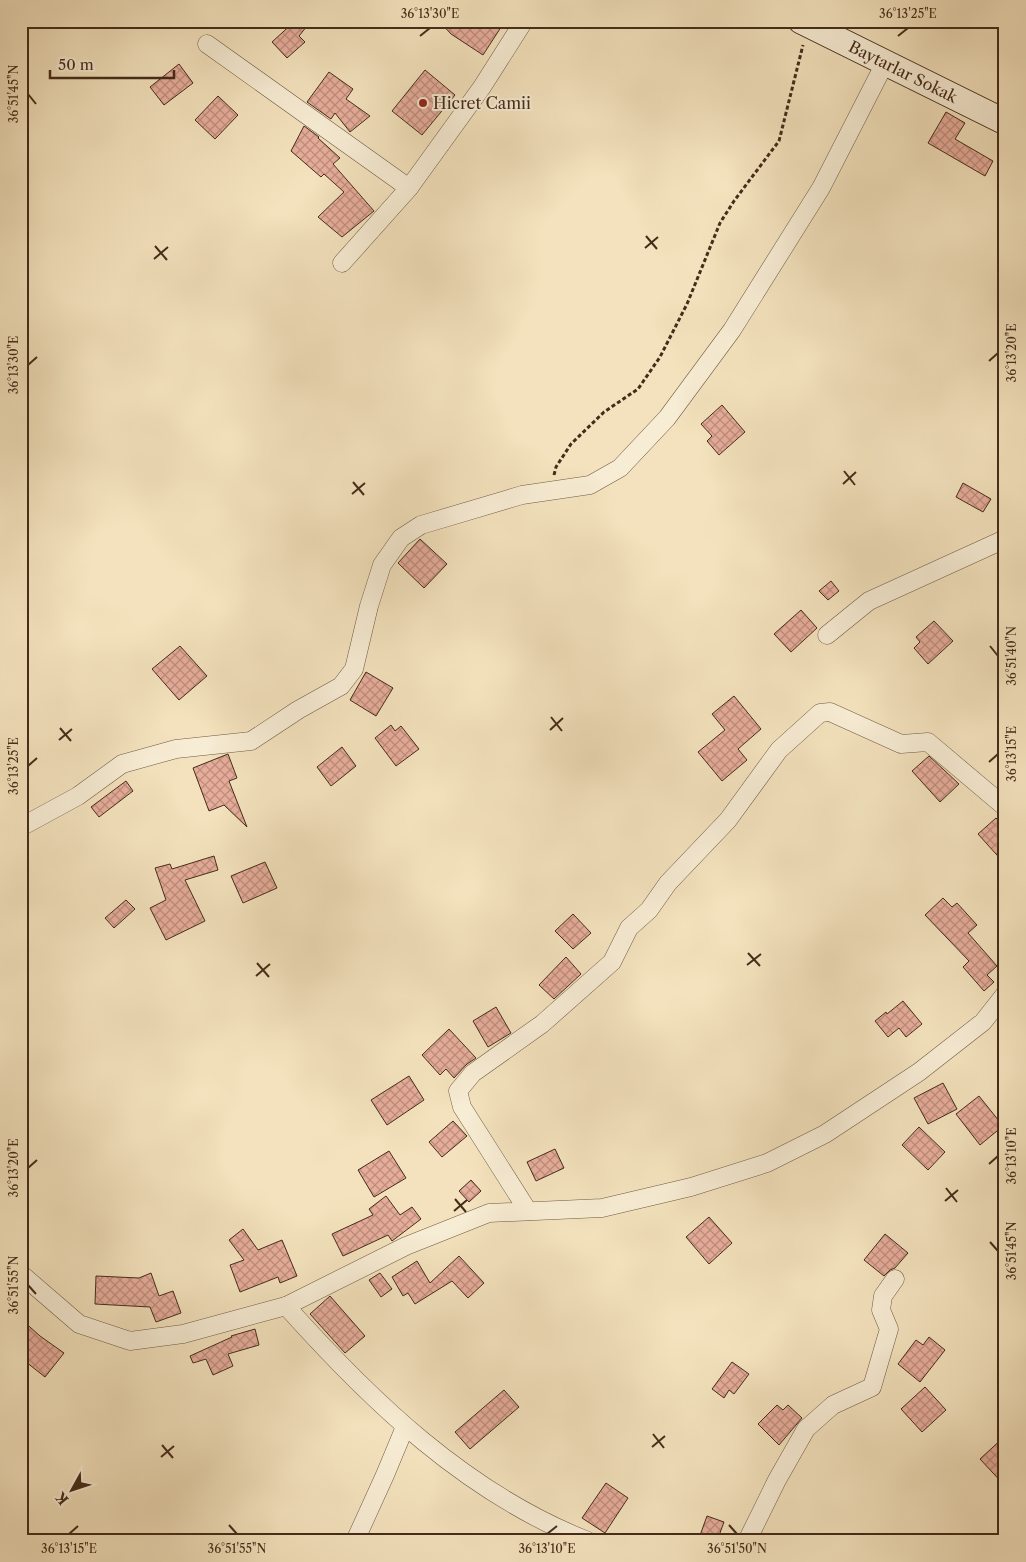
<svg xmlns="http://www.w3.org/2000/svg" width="1026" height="1562" font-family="'Libre Caslon Text',serif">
<defs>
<pattern id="building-cross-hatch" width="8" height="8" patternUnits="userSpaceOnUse" patternTransform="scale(1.25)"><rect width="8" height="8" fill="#e7ad9b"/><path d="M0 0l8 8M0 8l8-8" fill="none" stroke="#bd8d7e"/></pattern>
</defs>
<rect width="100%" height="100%" fill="#f3e2bd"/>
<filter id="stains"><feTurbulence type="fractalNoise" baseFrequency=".004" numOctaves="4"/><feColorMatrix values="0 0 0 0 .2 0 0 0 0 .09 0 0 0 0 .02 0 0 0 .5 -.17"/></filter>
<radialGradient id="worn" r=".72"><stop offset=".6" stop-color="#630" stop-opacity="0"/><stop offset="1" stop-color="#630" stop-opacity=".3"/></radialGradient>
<g fill="url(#building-cross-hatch)" stroke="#442c1a">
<polygon points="295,21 311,21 299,36 305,42 287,58 272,42"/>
<polygon points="439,21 505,21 483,55 451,34"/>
<polygon points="179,64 193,83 164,105 150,87"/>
<polygon points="425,70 455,95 422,135 392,111"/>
<polygon points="329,72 353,89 346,99 370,116 350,132 335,113 331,119 307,102"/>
<polygon points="218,96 238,115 215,139 195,120"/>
<polygon points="946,112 965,123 955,139 993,161 985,176 928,143"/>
<polygon points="304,126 319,137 318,138 340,158 333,164 374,211 342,237 318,217 344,192 324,174 321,177 291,151"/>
<polygon points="722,405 745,432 719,455 707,441 712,436 701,424"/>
<polygon points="963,483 991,499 983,512 956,497"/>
<polygon points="420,539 447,564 424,588 398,563"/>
<polygon points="831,581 839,591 828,600 819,591"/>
<polygon points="801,610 817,628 791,652 774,634"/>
<polygon points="934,621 953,641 928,664 914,648 920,642 916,637"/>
<polygon points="180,646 207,676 179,700 152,669"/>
<polygon points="366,672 393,688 376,716 350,700"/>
<polygon points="734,696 761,729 738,749 747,760 722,781 698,752 725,730 712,714"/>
<polygon points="391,725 395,731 401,726 419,749 396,766 375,738"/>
<polygon points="342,747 356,766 331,786 317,767"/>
<polygon points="228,754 237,778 229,781 247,827 224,805 209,811 193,768"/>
<polygon points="929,756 959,784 940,802 912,771"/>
<polygon points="126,781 133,791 99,817 91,807"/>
<polygon points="996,818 1005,828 1005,864 978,834"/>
<polygon points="214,856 218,870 185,880 205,921 166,940 150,908 166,900 155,868 170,864 172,869"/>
<polygon points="265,862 277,888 243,903 231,876"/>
<polygon points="943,898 952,907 957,903 977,925 968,933 997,966 987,975 994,982 984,991 963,967 969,961 925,915"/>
<polygon points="126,900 135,909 114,928 105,918"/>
<polygon points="573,914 591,933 573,949 555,931"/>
<polygon points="566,957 581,974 554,999 539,985"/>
<polygon points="903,1001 922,1024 906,1037 899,1028 888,1037 875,1021 886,1012 887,1014"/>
<polygon points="496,1007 511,1033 488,1047 473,1021"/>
<polygon points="449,1029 476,1058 467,1064 454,1078 446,1069 440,1075 422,1055"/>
<polygon points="409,1076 424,1100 387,1125 371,1100"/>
<polygon points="943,1083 957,1109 928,1124 914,1098"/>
<polygon points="979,1096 1003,1126 980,1145 956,1114"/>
<polygon points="453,1121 467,1136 442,1157 429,1142"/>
<polygon points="919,1127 945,1152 928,1170 902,1145"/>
<polygon points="555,1149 564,1168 536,1181 527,1162"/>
<polygon points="389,1151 406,1178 374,1197 358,1170"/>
<polygon points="471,1180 481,1191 469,1202 459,1191"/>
<polygon points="386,1196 400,1215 412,1207 421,1219 392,1241 388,1235 343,1256 332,1234 373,1215 369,1209"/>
<polygon points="709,1217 732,1243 709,1264 686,1237"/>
<polygon points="243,1229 258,1250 282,1240 297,1276 280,1283 278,1277 240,1292 230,1265 244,1260 229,1240"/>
<polygon points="885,1234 908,1253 895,1268 890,1270 884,1276 864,1260"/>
<polygon points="459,1256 484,1283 468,1298 452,1281 415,1304 408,1293 403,1296 392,1277 417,1261 430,1283"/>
<polygon points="151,1273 159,1296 173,1291 181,1313 156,1322 150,1307 95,1304 96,1276 139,1278"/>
<polygon points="380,1273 392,1289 381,1297 369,1280"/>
<polygon points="330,1296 365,1336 345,1353 310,1314"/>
<polygon points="21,1319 40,1336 64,1353 45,1377 21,1358"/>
<polygon points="255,1329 259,1345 228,1354 233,1366 213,1375 206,1359 193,1363 190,1356 232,1337 231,1336"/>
<polygon points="929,1337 945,1350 920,1382 898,1364 916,1340 923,1345"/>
<polygon points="732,1362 749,1374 734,1394 729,1390 724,1398 712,1389"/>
<polygon points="925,1387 946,1410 922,1432 901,1409"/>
<polygon points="504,1390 519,1407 470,1449 455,1432"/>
<polygon points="777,1405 783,1410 788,1405 802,1418 779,1445 758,1424"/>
<polygon points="1005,1436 1005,1486 980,1459"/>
<polygon points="606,1483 628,1498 605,1533 582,1518"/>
<polygon points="707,1516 724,1522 717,1541 698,1541"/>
</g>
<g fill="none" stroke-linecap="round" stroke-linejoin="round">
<g stroke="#705a43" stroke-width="19">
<g id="street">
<polyline points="207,44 409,188"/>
<polyline points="342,263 409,188 482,87 524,21"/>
<polyline points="827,635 869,601 1005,539"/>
<polyline points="21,827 78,796 122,764 176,749 251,741 298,710 341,686 354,669 369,606 382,565 401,538 421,525 522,495 590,485 620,468 667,418 732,330 821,188 885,63"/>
<polyline points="528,1211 462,1107 458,1091 473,1073 542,1024 612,962 629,928 649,910 668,883 728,820 779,750 820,713 830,712 901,744 928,742 1005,807"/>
<polyline points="21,1274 79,1324 130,1341 183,1334 286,1306 406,1246 489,1213 602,1208 691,1187 767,1163 825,1134 919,1072 983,1022 1005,994"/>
<path d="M 286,1306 C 371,1401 466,1493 588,1541"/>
<polyline points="355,1541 385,1475 405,1427"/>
<polyline points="747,1541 777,1480 806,1429 833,1405 872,1387 889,1329 881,1310 883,1296 895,1279"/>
</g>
</g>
<g stroke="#442c1a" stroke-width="27">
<g id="secondary">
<path id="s1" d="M 801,21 L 1005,122"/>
</g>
</g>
<polyline stroke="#442c1a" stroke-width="3" stroke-dasharray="4 2.5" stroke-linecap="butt" points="554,475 556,467 571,444 604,412 638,389 660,357 687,304 720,223 734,201 779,141 803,45"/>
<use href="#street" stroke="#f7ecd4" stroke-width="18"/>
<use href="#secondary" stroke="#f7ecd4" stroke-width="25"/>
</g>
<path fill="none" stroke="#442c1a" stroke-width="2" d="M 420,36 L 430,28M 898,36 L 908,28M 28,94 L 36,104M 646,236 L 657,249M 155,246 L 167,260M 645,248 L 658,237M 154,259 L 168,247M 989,361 L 998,353M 28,365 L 37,357M 844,471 L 855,485M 353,482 L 364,495M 843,484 L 856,472M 352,494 L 365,483M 990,646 L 998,656M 551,717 L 562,731M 60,728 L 71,741M 550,730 L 563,718M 59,740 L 72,729M 989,762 L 998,754M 28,766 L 37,758M 748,953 L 760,966M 257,963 L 269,977M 747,965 L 761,954M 256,976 L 270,964M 989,1164 L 998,1156M 28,1168 L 37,1160M 946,1188 L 957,1202M 455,1199 L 466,1212M 945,1201 L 958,1190M 454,1211 L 467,1200M 990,1242 L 998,1251M 28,1285 L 36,1294M 653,1434 L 664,1448M 162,1445 L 173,1458M 652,1447 L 665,1436M 161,1457 L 174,1446M 229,1525 L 237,1534M 729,1525 L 737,1534M 69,1534 L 78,1526M 547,1534 L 557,1526"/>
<circle fill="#8f2418" stroke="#f7ecd4" stroke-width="2" cx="423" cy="103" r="5"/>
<g text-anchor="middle" stroke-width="4" stroke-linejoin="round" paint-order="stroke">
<g font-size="16" fill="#442c1a" stroke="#f7ecd4">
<text dy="6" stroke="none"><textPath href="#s1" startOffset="114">Baytarlar Sokak</textPath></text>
</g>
<g font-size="16" fill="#442c1a" stroke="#f7ecd4" text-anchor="start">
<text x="433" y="109">Hicret Camii</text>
</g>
</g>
<rect width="1026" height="1562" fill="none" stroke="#f3e2bd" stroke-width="55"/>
<g transform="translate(72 1490) rotate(230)" stroke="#f7ecd4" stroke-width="4" paint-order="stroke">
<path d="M0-4L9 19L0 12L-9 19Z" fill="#442c1a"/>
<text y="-8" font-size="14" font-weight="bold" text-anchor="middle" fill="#442c1a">K</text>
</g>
<path d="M50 70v8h124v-8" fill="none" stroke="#442c1a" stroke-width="2.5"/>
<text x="58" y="70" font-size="15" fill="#442c1a" stroke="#f7ecd4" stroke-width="4" paint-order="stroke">50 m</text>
<rect x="28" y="28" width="970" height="1506" fill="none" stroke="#442c1a" stroke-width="2"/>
<g font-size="12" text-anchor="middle" fill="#442c1a">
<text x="430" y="18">36°13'30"E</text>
<text x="908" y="18">36°13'25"E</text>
<text transform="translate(14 94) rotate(-90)" y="4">36°51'45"N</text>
<text transform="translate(1012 353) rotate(-90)" y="4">36°13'20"E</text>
<text transform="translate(14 365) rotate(-90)" y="4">36°13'30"E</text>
<text transform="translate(1012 656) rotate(-90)" y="4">36°51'40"N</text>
<text transform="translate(1012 754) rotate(-90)" y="4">36°13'15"E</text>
<text transform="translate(14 766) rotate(-90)" y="4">36°13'25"E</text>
<text transform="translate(1012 1156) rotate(-90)" y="4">36°13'10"E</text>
<text transform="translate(14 1168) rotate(-90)" y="4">36°13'20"E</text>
<text transform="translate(1012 1251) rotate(-90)" y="4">36°51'45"N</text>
<text transform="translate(14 1285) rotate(-90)" y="4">36°51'55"N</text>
<text x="69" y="1553">36°13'15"E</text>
<text x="237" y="1553">36°51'55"N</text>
<text x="547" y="1553">36°13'10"E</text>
<text x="737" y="1553">36°51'50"N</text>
</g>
<rect width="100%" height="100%" filter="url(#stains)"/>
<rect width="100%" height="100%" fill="url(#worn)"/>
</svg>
